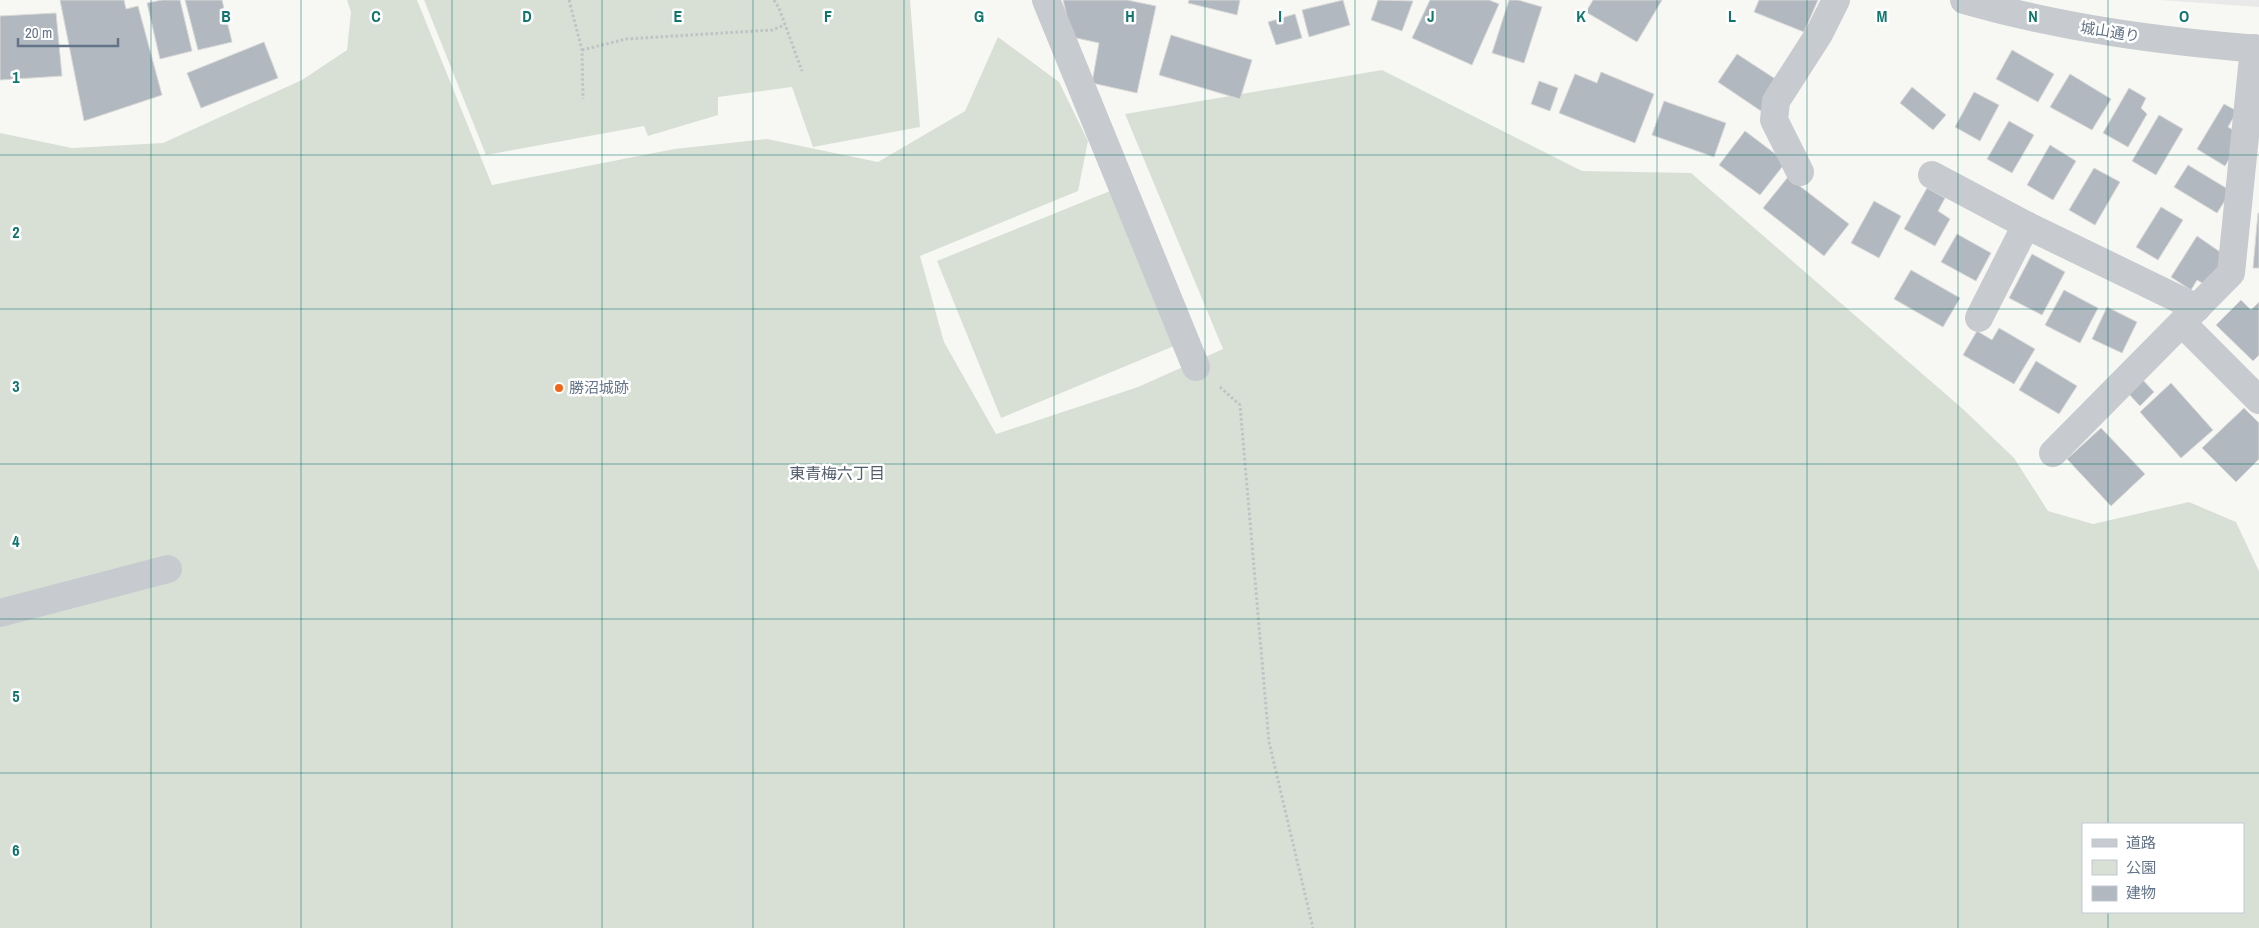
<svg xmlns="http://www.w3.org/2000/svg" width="2259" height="928" font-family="'Archivo Narrow','Noto Sans JP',sans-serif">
<rect width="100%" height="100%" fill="#f7f8f4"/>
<polygon fill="#e8e9e8" points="2160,0 2259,0 2259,7"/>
<g fill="#d8e0d5" fill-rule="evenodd">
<path d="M 347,0 L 417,0 L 492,185 L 674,149 L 767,139 L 878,162 L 965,111 L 998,37 L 1059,82 L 1088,141 L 1078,191 L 920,256 L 944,342 L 996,434 L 1138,387 L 1223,349 L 1125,114 L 1382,70 L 1582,171 L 1691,173 L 1964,410 L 2014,458 L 2048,511 L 2093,524 L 2189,502 L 2236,522 L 2259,571 L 2259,928 L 0,928 L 0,133 L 72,148 L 163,143 L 302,80 L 347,50 L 351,12 ZM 2083,824 L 2243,824 L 2243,912 L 2083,912 Z"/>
<polygon points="424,0 910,0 920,127 813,147 792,87 718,97 718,115 648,136 644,126 486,155"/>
<polygon points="1110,191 1174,346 1001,418 937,261"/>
</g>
<g fill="#b1b8bf" stroke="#d9d9d7">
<polygon points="60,0 124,0 126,9 138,6 162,95 84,121"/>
<polygon points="162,0 180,0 192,51 160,59 147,3"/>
<polygon points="185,0 222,0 232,42 198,50"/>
<polygon points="1063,0 1127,0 1156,6 1137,93 1092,83 1099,43 1072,37"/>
<polygon points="1189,0 1240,0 1237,15 1188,3"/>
<polygon points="1343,0 1350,25 1309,37 1302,10"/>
<polygon points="1378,0 1413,1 1402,31 1371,20"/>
<polygon points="1430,0 1489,0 1499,4 1472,65 1412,38"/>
<polygon points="1509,0 1518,0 1542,7 1524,63 1492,53"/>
<polygon points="1593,0 1662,0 1637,42 1586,12"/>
<polygon points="1759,0 1818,0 1804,32 1754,12"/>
<polygon points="56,13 62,76 0,80 0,16"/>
<polygon points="1295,14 1302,38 1276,45 1268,22"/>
<polygon points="1171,35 1252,60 1240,99 1159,75"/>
<polygon points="264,42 278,78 201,108 187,73"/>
<polygon points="2012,50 2054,74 2038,102 1996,79"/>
<polygon points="1737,54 1780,82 1761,111 1718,82"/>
<polygon points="1601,72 1654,94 1635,143 1559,113 1575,74 1597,83"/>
<polygon points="2070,74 2111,99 2092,130 2050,107"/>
<polygon points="1539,81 1558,88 1550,111 1531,104"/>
<polygon points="1912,87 1946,115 1933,130 1900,103"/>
<polygon points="2129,88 2146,98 2141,108 2147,114 2128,147 2103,133"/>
<polygon points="1974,92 1999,105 1980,141 1955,127"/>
<polygon points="1664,101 1726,123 1714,157 1652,135"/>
<polygon points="2224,104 2237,111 2228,127 2243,136 2225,166 2197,149"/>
<polygon points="2159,115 2183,129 2156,175 2132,161"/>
<polygon points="2009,121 2034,135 2012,173 1987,159"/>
<polygon points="1745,131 1786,162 1760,195 1719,165"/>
<polygon points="2050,145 2076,161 2053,200 2027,185"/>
<polygon points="2188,165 2231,191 2217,213 2174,187"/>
<polygon points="2094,168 2120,182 2095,225 2069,210"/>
<polygon points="1788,177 1849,224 1824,256 1763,208"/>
<polygon points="1927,188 1945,198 1938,211 1950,219 1935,246 1904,229"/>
<polygon points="1874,201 1901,216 1879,258 1851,243"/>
<polygon points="2161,207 2183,220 2158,260 2136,247"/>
<polygon points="2258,213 2259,213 2259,268 2253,268"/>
<polygon points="1957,234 1991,253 1976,281 1941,262"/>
<polygon points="2197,236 2226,256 2206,285 2197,280 2191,290 2171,277"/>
<polygon points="2032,254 2065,272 2042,315 2009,298"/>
<polygon points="1911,270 1960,298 1943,327 1894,299"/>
<polygon points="2064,290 2098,308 2080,343 2045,325"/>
<polygon points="2241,300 2251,310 2259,302 2259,355 2253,361 2216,325"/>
<polygon points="2107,307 2137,322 2122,353 2092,339"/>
<polygon points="1999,328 2035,349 2014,384 1963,355 1977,331 1992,340"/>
<polygon points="2036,361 2077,386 2059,414 2019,390"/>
<polygon points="2141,378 2154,392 2140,406 2127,392"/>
<polygon points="2171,383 2213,430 2181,458 2140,412"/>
<polygon points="2244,408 2259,423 2259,459 2236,482 2202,448"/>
<polygon points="2101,428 2145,474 2111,506 2067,459"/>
</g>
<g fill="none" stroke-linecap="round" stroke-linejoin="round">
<g stroke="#c0c2c5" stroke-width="3" stroke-dasharray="2.5 2.5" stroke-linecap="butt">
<polyline points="569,0 582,50 583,99"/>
<polyline points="774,0 779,8 802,71"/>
<polyline points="582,50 626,39 772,30 785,25"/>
<polyline points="1220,387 1240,405 1269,742 1313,928"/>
</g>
<g stroke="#c7cace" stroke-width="28">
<polyline points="1046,0 1196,367"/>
<path d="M 1964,0 C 2061,28 2159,41 2259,49"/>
<polyline points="1800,172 1774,120 1776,101 1819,34 1836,0"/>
<polyline points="1932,175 2026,225 2197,308"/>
<polyline points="1979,318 2026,225"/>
<polyline points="2183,324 2259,400"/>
<polyline points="2053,453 2231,273 2254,48"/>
<polyline points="0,613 168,569"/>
</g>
</g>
<path fill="none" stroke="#0f766e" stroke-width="1" stroke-opacity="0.55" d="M 151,0 L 151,928M 301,0 L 301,928M 452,0 L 452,928M 602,0 L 602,928M 753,0 L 753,928M 904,0 L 904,928M 1054,0 L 1054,928M 1205,0 L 1205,928M 1355,0 L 1355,928M 1506,0 L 1506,928M 1657,0 L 1657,928M 1807,0 L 1807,928M 1958,0 L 1958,928M 2108,0 L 2108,824M 0,155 L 2259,155M 0,309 L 2259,309M 0,464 L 2259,464M 0,619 L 2259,619M 0,773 L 2259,773M 2108,912 L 2108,928"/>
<circle fill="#f36519" stroke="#fff" stroke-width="2" cx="559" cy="388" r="5"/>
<g text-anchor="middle" stroke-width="5" stroke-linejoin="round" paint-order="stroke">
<g font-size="15" fill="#647488" stroke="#fff">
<text transform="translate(2110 32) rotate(9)" y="5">城山通り</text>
</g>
<g font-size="15" fill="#647488" stroke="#fff" text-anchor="start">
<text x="569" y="393">勝沼城跡</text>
</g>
<g font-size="16" fill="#535e6d" stroke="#fff">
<text x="837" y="479">東青梅六丁目</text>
</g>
</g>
<g font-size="16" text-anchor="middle" font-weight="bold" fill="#0f766e" stroke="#fff" stroke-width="5" stroke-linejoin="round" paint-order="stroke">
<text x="226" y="22">B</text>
<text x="376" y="22">C</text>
<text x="527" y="22">D</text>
<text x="678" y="22">E</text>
<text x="828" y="22">F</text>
<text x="979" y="22">G</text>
<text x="1130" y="22">H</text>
<text x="1280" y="22">I</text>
<text x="1431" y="22">J</text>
<text x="1581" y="22">K</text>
<text x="1732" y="22">L</text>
<text x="1882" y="22">M</text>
<text x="2033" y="22">N</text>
<text x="2184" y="22">O</text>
<text x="16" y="83">1</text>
<text x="16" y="238">2</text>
<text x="16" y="392">3</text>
<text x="16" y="547">4</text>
<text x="16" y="702">5</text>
<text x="16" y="856">6</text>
</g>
<rect x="2082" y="823" width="162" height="90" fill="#ffffff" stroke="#c1c7cf"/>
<rect x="2092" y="839" width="25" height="8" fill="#c7cace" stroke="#c1c7cf"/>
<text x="2126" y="848" font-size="15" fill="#647488">道路</text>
<rect x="2092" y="860" width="25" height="15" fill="#d8e0d5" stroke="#c1c7cf"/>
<text x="2126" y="873" font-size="15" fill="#647488">公園</text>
<rect x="2092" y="886" width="25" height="15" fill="#b1b8bf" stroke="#c1c7cf"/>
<text x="2126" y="898" font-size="15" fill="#647488">建物</text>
<path d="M18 38v8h100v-8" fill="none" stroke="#647488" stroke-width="2.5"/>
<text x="25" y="38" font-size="15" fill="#647488" stroke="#ffffff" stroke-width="4" paint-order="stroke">20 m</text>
</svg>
